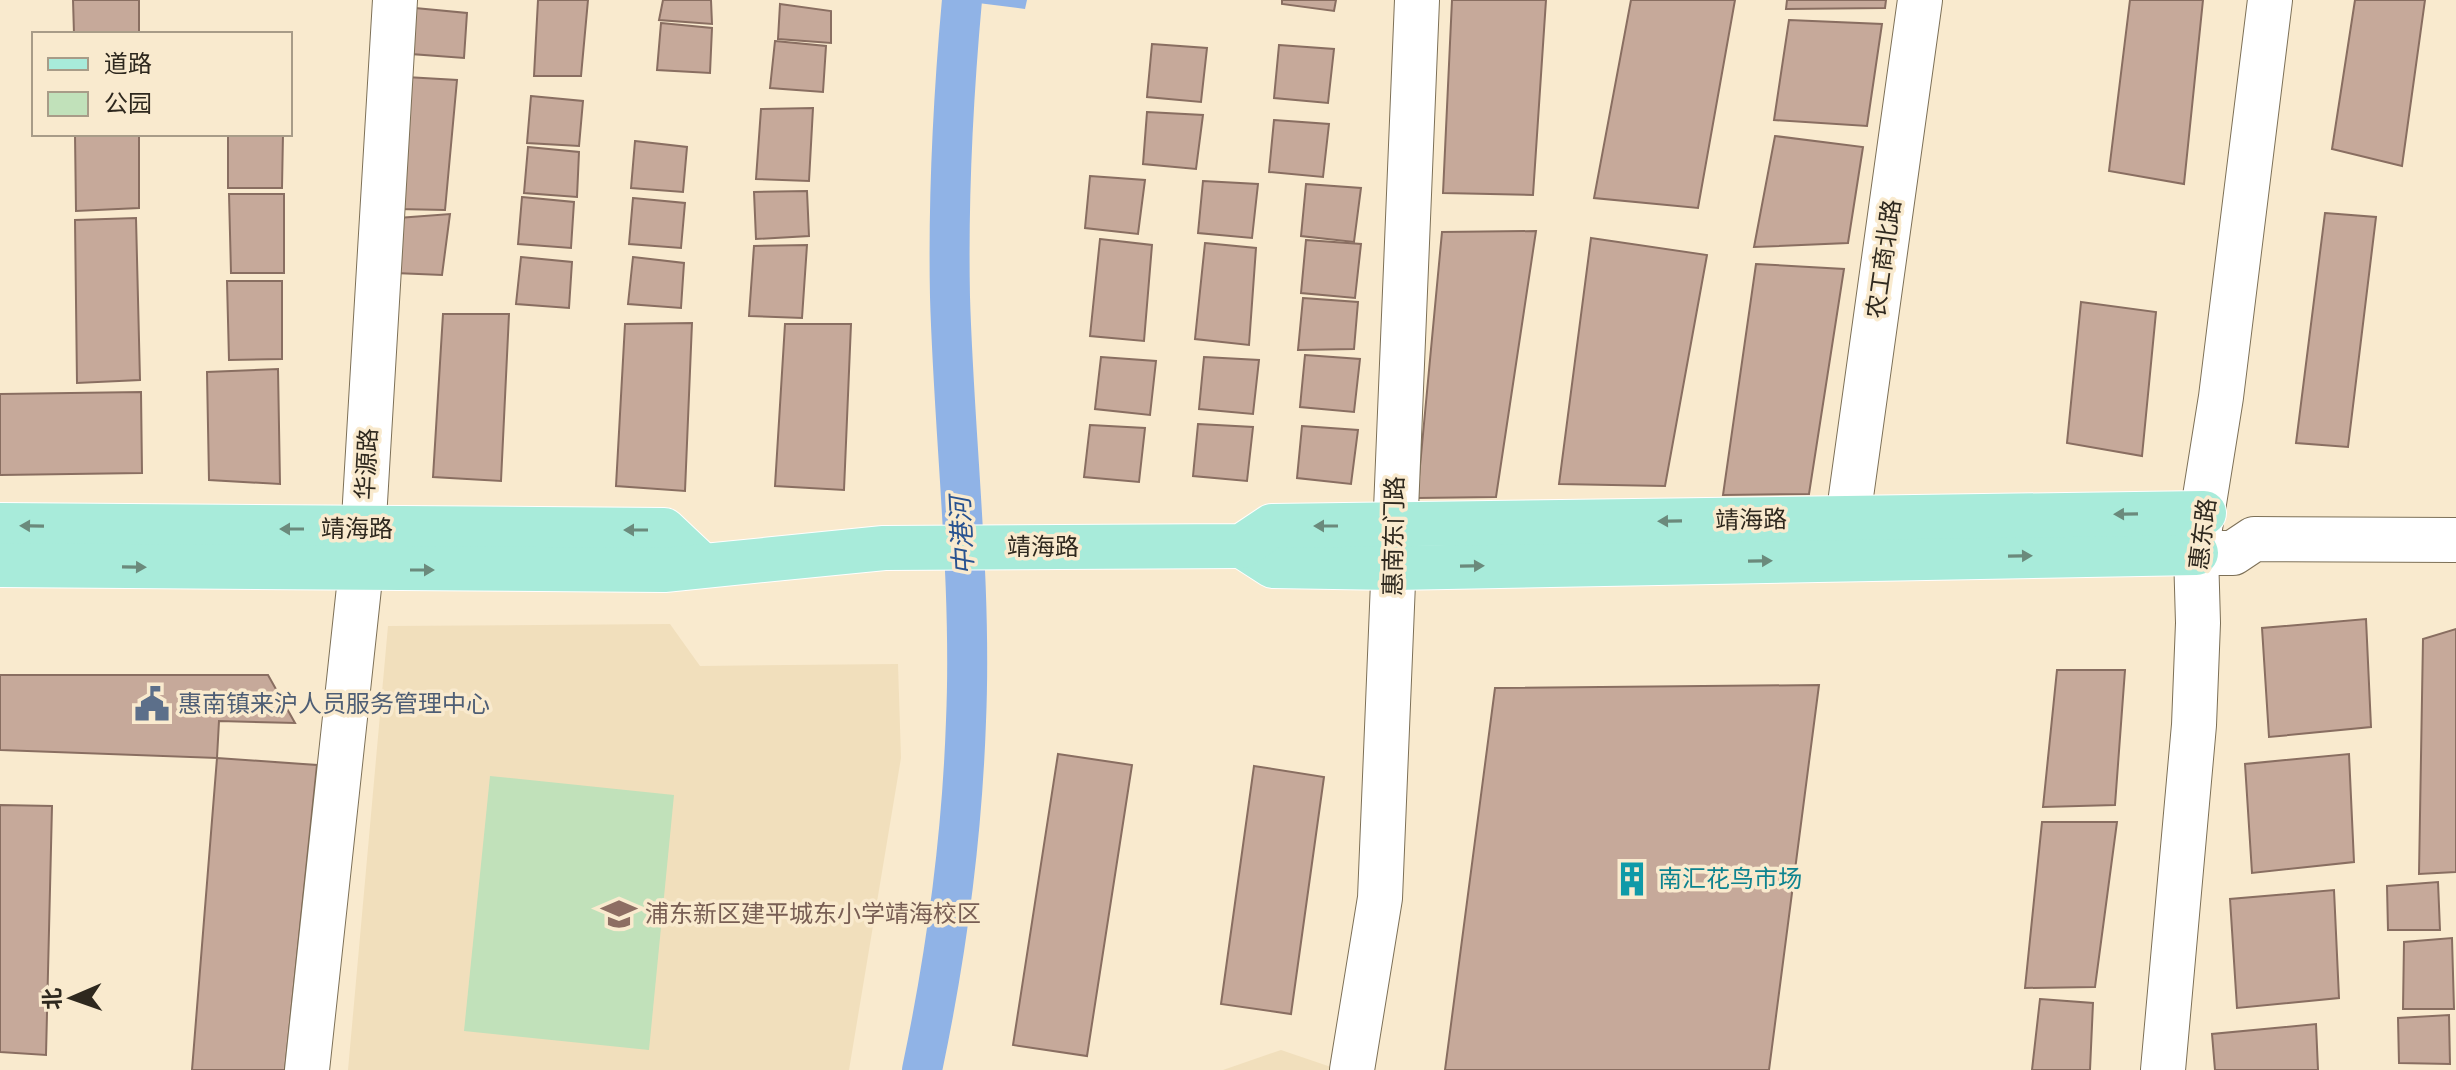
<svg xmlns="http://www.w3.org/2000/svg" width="2456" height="1070" font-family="'Roboto Condensed','Noto Sans SC',sans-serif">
<rect width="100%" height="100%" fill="#f9eace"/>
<g fill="#f1dfbc">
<polygon points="670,624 700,666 898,664 901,758 849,1070 348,1070 388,626"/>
<polygon points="1281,1050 1331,1067 1330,1070 1223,1070"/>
</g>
<polygon fill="#c1e1ba" points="490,776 674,795 649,1050 464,1031"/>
<polygon fill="#90b3e6" points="954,0 1027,0 1025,9"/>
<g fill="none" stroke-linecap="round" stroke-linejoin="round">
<path stroke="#90b3e6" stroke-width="40" d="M 922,1070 C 946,956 962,838 966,721 C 972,580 954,438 950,297 C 948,198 953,99 962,0"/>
</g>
<g fill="#c6a99a" stroke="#896e61" stroke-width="2">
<polygon points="73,0 139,0 139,34 74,34"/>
<polygon points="538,0 588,0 581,76 534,76"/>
<polygon points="663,0 711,0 712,24 659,20"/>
<polygon points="1282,0 1336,0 1334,11 1282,4"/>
<polygon points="1452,0 1546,0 1533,195 1443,193"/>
<polygon points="1631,0 1735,0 1698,208 1594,198"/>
<polygon points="1787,0 1886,0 1885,8 1786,9"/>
<polygon points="2130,0 2203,0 2184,184 2109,171"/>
<polygon points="2355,0 2425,0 2402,166 2332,149"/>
<polygon points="780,4 831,11 831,43 778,39"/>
<polygon points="415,8 467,13 464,58 411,54"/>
<polygon points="1789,20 1882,24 1867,126 1774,120"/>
<polygon points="661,23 712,28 710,73 657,70"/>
<polygon points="775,41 826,46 823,92 770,88"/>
<polygon points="1152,44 1207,48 1201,102 1147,97"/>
<polygon points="1279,45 1334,49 1328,103 1274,98"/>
<polygon points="406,77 457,80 445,210 398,209"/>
<polygon points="531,96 583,101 579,146 527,143"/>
<polygon points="813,108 809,181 756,179 761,109"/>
<polygon points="1147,112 1203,115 1196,169 1143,164"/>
<polygon points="1274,120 1329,124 1323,177 1269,172"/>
<polygon points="75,134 139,134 139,208 76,211"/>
<polygon points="228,134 283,134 282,188 228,188"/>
<polygon points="1775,136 1863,147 1848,243 1754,247"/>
<polygon points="635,141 687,147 683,192 631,188"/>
<polygon points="528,147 579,152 577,197 524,193"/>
<polygon points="1090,176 1145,180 1138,234 1085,228"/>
<polygon points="1203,181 1258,184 1252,238 1198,233"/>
<polygon points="1306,184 1361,188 1354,242 1301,236"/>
<polygon points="807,191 809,236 756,239 754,192"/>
<polygon points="229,194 284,194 284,273 231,273"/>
<polygon points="522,197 574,202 571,248 518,244"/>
<polygon points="633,198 685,203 681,248 629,244"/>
<polygon points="2325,213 2376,217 2348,447 2296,443"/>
<polygon points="450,214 442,275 395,273 398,218"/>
<polygon points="136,218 140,380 77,383 75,220"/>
<polygon points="1536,231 1496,497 1417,498 1442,232"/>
<polygon points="1591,238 1707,255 1665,486 1559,484"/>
<polygon points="1100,239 1152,245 1144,341 1090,336"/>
<polygon points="1306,240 1361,244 1355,298 1301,293"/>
<polygon points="1205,243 1256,248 1249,345 1195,339"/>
<polygon points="807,245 802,318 749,316 754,246"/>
<polygon points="521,257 572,262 569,308 516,304"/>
<polygon points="633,257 684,263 681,308 628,304"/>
<polygon points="1756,264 1844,269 1809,494 1723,495"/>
<polygon points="227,281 282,281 282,359 229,360"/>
<polygon points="1303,298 1358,302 1354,349 1298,350"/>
<polygon points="2081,302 2156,312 2142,456 2067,443"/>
<polygon points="443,314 509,314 501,481 433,477"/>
<polygon points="692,323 685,491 616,486 625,324"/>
<polygon points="785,324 851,324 844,490 775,486"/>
<polygon points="1305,355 1360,359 1354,412 1300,407"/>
<polygon points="1101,357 1156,361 1150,415 1095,409"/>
<polygon points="1204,357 1259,360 1253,414 1199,409"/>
<polygon points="278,369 280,484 209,480 207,372"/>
<polygon points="141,392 142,473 0,475 0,394"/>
<polygon points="1198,424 1253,427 1247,481 1193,476"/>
<polygon points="1090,425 1145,428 1139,482 1084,477"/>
<polygon points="1302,426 1358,430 1351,484 1297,478"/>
<polygon points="2366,619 2371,727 2269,737 2262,628"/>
<polygon points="2456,629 2456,872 2419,874 2423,639"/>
<polygon points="2057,670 2125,670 2115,805 2043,807"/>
<polygon points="0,675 268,675 295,723 219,721 217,758 0,750"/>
<polygon points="1819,685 1769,1070 1445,1070 1495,688"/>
<polygon points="1058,754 1132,765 1087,1056 1013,1045"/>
<polygon points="2349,754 2354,862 2252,873 2245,764"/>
<polygon points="217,758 317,765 285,1070 192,1070"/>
<polygon points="1254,766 1324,777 1291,1014 1221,1004"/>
<polygon points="0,805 52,806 46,1055 0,1052"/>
<polygon points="2042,822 2117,822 2095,987 2025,988"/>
<polygon points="2438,882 2440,930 2388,930 2387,886"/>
<polygon points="2334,890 2339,998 2237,1008 2230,899"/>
<polygon points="2452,938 2454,1009 2403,1009 2404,942"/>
<polygon points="2040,999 2093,1003 2090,1070 2032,1070"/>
<polygon points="2449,1015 2450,1064 2399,1063 2398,1018"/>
<polygon points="2316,1024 2318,1070 2215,1070 2212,1034"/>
</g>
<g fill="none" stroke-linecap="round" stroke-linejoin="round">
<g stroke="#7d7057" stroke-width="46">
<g id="minor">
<polyline points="1848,518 1920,0"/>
<polyline points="2196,553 2233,553 2254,539 2456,540"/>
<polyline points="307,1070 361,569 395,0"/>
<polyline points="1352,1070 1380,898 1417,0"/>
<polyline points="2163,1070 2194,725 2198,623 2196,553 2221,397 2270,0"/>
</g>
</g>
<g stroke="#fff" stroke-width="46">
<g id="major">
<polyline points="0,525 664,530 700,564"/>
<polyline points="1242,546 1273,566 1394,568 2196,553"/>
<polyline points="0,565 664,570 884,548 1242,546 1272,526 2204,513"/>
</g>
</g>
<use href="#minor" stroke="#fff" stroke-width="44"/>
<use href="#major" stroke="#a8ebda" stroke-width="44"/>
</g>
<defs><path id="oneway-solid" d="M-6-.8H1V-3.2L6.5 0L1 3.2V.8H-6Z" transform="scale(2)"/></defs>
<g fill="#6b8a7c">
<use href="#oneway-solid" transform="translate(2126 514) rotate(179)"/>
<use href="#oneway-solid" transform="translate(1670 521) rotate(179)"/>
<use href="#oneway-solid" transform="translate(32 526) rotate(-179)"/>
<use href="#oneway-solid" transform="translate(1326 526) rotate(180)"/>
<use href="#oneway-solid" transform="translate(292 529) rotate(-180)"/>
<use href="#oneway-solid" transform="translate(636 530) rotate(-180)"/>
<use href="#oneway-solid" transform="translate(2020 556) rotate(-1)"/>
<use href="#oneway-solid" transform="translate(1760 561) rotate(-1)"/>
<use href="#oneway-solid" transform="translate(1472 566) rotate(-1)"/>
<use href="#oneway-solid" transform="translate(134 567) rotate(1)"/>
<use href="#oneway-solid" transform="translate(422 570)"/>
</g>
<defs>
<g id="civic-bare" transform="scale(2.76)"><path d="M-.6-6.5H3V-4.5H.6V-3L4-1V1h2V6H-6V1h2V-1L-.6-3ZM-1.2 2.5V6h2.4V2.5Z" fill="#5c6f8a" stroke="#f9eace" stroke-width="2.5" paint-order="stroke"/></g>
<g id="building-bare" transform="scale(2.76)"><path d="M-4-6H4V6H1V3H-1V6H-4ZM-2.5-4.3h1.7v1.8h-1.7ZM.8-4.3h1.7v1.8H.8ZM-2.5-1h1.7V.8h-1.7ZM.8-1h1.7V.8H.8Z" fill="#0f9aa8" stroke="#f9eace" stroke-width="2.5" paint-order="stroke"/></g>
<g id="school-bare" transform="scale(2.76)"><path d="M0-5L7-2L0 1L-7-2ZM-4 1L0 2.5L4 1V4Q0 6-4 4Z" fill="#8d6e63" stroke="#f9eace" stroke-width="2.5" paint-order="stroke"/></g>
</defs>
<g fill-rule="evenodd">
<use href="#civic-bare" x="152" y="704"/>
<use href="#building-bare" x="1632" y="879"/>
<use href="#school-bare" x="619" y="914"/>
</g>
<g text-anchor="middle" stroke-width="7" stroke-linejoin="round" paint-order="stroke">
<g font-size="24" fill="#2e281e" stroke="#f9eace">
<text transform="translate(1884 259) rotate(-82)" y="8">农工商北路</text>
<text transform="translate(367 464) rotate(-87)" y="8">华源路</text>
<text transform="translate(1751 520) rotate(-1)" y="8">靖海路</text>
<text x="357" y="537">靖海路</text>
<text transform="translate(2203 534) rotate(-83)" y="8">惠东路</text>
<text transform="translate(1394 536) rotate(-89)" y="8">惠南东门路</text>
<text x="1043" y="555">靖海路</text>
</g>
<g font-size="24" fill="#4e5e75" stroke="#f9eace" text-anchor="start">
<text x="178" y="712">惠南镇来沪人员服务管理中心</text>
</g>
<g font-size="24" fill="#0d838f" stroke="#f9eace" text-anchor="start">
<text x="1658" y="887">南汇花鸟市场</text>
</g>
<g font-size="24" fill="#785e54" stroke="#f9eace" text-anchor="start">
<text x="645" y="922">浦东新区建平城东小学靖海校区</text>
</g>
<g font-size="26" font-style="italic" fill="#285290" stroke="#f9eace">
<text transform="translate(962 536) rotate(-93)" y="9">中港河</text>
</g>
</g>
<rect x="32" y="32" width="260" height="104" fill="#f9eace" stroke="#a89c88" stroke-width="2"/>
<rect x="48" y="58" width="40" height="12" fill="#a8ebda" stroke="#a89c88" stroke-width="2"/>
<text x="104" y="72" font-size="24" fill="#2e281e">道路</text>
<rect x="48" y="92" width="40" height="24" fill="#c1e1ba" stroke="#a89c88" stroke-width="2"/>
<text x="104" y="112" font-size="24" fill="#2e281e">公园</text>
<g transform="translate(72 998) rotate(268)" stroke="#f9eace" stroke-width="6" paint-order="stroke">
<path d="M0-6L14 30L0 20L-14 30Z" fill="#2e281e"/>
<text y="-12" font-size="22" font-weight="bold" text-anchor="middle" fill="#2e281e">北</text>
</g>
</svg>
